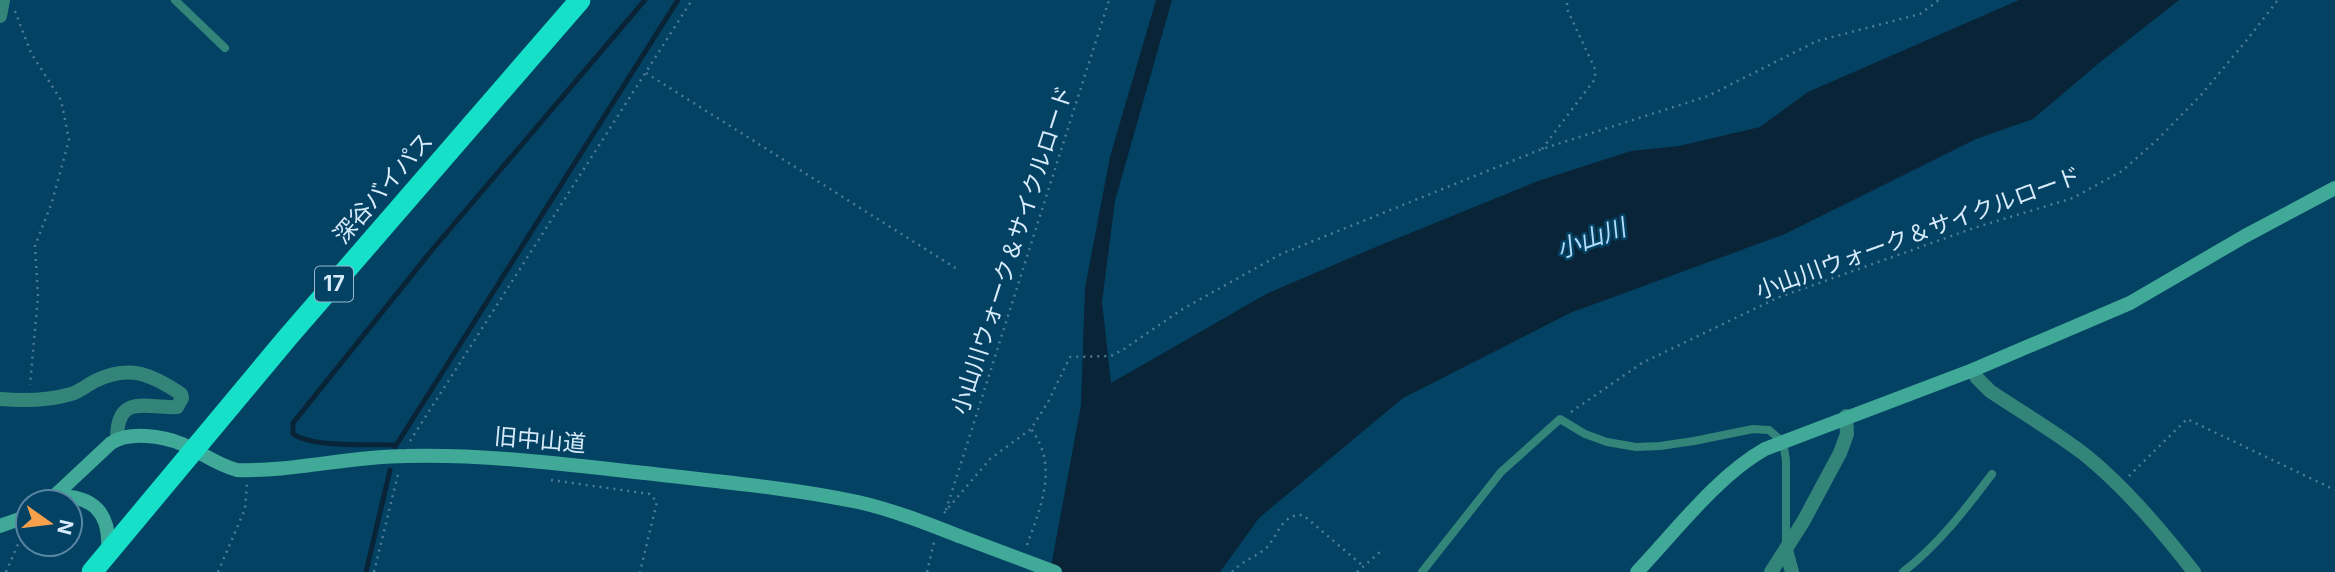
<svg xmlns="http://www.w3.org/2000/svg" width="2335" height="572" font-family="Inter,'Noto Sans JP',sans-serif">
<rect width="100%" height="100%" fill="#044264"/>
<polygon fill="#082436" points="1156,0 1172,0 1115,201 1102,302 1111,383 1268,293 1371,249 1538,181 1631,151 1679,146 1760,127 1808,92 2019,0 2179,0 2099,63 2033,119 1976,139 1785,234 1570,313 1403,398 1259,518 1220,572 1050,572 1081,405 1085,288 1110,157"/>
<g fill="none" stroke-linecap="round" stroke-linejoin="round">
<g stroke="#082436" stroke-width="5">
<path d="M 396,445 C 370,444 314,448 293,434 L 293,423 L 432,250 L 645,0"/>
<polyline points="395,447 678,0"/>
<polyline points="366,572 390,470"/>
</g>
<g stroke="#4b7b97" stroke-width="2.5" stroke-dasharray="2 5" stroke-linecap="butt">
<polyline points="15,11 31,53 61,100 69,140 52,202 35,246 38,296 30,385"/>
<polyline points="646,73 957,269"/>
<polyline points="1542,149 1595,79 1595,69 1567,9 1567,0"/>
<polyline points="1571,412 1642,363 1777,298 1974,228 2073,198 2122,171 2158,139 2201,95 2246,41 2278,0"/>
<polyline points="410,441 692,0"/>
<polyline points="2129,476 2187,419 2335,490"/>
<polyline points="551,480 650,494 657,502 640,572"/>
<polyline points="946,510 1109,0"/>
<polyline points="944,513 990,459 1031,429 1048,402 1070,357 1111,356 1124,349 1181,310 1281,254 1542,149 1708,96 1817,41 1920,14 1939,0"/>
<path d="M 1027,545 C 1041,506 1059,466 1031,429"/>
<polyline points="6,572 23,533"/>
<polyline points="218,572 245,509 247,484"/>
<polyline points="374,572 399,470"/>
<polyline points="927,572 934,542"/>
<path d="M 1232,572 C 1241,562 1253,558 1264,550 C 1278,539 1279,514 1303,515 L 1362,565"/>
<polyline points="1357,572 1380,552"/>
</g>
<g stroke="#348579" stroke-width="8">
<polyline points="175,0 225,48"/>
<polyline points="1422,572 1501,472 1560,419 1585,434 1607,442 1636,447 1660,446 1694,441 1753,429 1769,430 1783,442 1786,460 1786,547"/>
<path d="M 1903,572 C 1938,545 1965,510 1992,474"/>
</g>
<g stroke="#348579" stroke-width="14">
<polyline points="0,16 3,0"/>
<path d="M 1973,370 L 1977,378 L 1990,391 C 2021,412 2054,431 2084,454 C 2125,487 2161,530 2194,572"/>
<path d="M 0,399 C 24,401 47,401 71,394 C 79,392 87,385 95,381 C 129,364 151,374 181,394 L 182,398 L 177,407 C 147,409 117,392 117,439"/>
<polyline points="1786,550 1792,572"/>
<polyline points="1771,572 1803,522 1840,453 1847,434 1846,416"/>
</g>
<g stroke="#41a998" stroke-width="14">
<path d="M 54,496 C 93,495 111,512 108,552"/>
<path d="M 48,502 L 111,443 C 129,431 163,436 182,444 C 201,452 217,465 237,470 C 291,472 351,456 406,456 C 489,454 571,465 654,474 C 722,482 791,488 858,502 C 893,510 926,523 959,536"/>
<polyline points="0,526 28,516"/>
<path d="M 1637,572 C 1675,532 1717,476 1765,449 L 1973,370 L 2130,303 L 2245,236 L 2335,188"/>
</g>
<polyline stroke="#16e0c8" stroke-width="21" points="92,572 288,337 580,0"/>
<polyline stroke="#41a998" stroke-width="14" points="959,536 1055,572"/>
</g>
<g text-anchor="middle" stroke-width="5" stroke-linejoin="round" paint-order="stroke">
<rect fill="#044264" stroke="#98b8ce" stroke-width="2" x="315" y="266.5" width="38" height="35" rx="5"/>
<g font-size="21" font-weight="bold" fill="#d7ebfb">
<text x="334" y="291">17</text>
</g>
<g font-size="23" fill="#d7ebfb" stroke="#044264">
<text transform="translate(383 188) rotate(-49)" y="8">深谷バイパス</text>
<text transform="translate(1918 233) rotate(-20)" y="8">小山川ウォーク＆サイクルロード</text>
<text transform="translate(1012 250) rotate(-72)" y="8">小山川ウォーク＆サイクルロード</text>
<text transform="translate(540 440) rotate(5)" y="8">旧中山道</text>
</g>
<g font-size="24" font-style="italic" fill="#b4ddfb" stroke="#044264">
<text transform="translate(1591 239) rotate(-20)" y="8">小山川</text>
</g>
</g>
<g transform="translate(49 523) rotate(104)"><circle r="33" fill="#044264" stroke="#5886a0" stroke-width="2"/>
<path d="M0-5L12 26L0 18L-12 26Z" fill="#f9a04c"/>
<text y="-10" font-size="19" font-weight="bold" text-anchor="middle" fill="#d7ebfb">N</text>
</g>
</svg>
